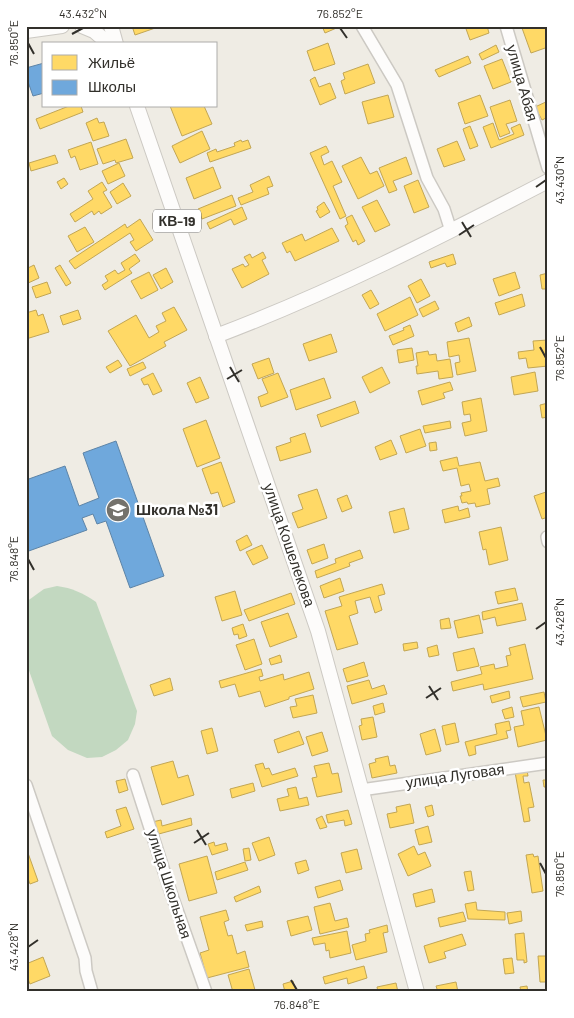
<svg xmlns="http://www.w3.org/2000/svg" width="574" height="1018" font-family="Barlow,sans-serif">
<rect width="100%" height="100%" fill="#efece4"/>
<path fill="#c2d8c0" d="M 57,586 C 72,588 83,593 96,602 L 137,711 L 135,724 L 128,740 L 116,750 L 102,757 L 87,758 L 68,750 L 52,736 L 26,662 L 26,602 L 44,589 Z"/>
<g fill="#ffd966" stroke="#c2a654">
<polygon points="132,26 161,26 135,35"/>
<polygon points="322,26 341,26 325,33"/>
<polygon points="465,26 487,26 489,33 470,40"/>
<polygon points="528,26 547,26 548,47 531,53 522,28"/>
<polygon points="328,43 335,64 314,71 307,51"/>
<polygon points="496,45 499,52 482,60 479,54"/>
<polygon points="468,56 471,63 439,77 435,70"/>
<polygon points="502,59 511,82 493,89 484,66"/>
<polygon points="368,64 375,83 345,94 341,81 345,79 343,73"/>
<polygon points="315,77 319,87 330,83 336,98 320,105 310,80"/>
<polygon points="388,95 394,117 368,124 362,102"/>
<polygon points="480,95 488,116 465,124 458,103"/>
<polygon points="510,100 517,121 506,124 510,133 500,137 490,107"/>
<polygon points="548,101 548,117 542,120 535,107"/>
<polygon points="69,106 81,106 83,112 40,129 36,119"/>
<polygon points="170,106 204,106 212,124 182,136"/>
<polygon points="97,118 99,123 104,122 109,136 93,141 86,123"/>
<polygon points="493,123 499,140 514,134 511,128 520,124 524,135 491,148 483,127"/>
<polygon points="470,126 478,146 470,149 463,129"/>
<polygon points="202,131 210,149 180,163 172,146"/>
<polygon points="126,139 133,158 116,163 115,160 103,164 97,149"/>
<polygon points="241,140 242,142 248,140 251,148 210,162 207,153 216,149 217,152 235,146 234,143"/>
<polygon points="457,141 465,160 444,167 437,149"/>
<polygon points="91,142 98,164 80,170 75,156 71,158 68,150"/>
<polygon points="326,146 329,152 321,156 324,165 332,161 342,182 333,186 346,216 340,219 310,153"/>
<polygon points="55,155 58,163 31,171 29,163"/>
<polygon points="361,157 370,174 377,171 384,186 358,199 342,166"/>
<polygon points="406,157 412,174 393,181 397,190 389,193 379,168"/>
<polygon points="119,163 125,176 108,184 102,171"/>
<polygon points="213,167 221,188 194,199 186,178"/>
<polygon points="269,176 273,186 267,188 269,194 241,205 238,198 253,192 250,185"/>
<polygon points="64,178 68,184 61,189 57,182"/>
<polygon points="418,180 429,207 414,213 404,186"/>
<polygon points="102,182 107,190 103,192 112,207 101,214 99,211 94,215 92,211 75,222 70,214 93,199 88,191"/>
<polygon points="123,183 131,196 117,204 110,192"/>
<polygon points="232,195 236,206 202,219 198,209"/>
<polygon points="377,200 390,225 375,232 362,207"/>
<polygon points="324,202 330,212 320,218 316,211 318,210 317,207"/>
<polygon points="242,207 247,219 234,225 231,219 210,229 207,223"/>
<polygon points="352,215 365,241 358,245 356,240 353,242 345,226 348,224 346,218"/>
<polygon points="140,219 153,240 136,251 130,242 134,240 130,233 75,269 69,261 125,224 127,228"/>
<polygon points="85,227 94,242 77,252 68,236"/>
<polygon points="332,228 339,241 295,261 290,251 287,253 282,243 302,234 305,241"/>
<polygon points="263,252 266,258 262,260 269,274 242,288 232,269 243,264 245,267 249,265 244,257 250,254 252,258"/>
<polygon points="135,254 140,261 129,269 132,273 105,290 102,285 108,281 105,276 115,270 118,274 125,270 121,263"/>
<polygon points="453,254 456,264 447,267 445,263 431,268 429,262"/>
<polygon points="34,265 39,278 26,284 26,269"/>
<polygon points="60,265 71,283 66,286 55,268"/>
<polygon points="166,268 173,282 161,289 153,275"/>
<polygon points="149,272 158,290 141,299 131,281"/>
<polygon points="515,272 520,288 499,296 493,279"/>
<polygon points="548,273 548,292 547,292 546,289 542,289 540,275"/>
<polygon points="421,279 430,296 417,303 408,286"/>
<polygon points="47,282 51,293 36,298 32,287"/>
<polygon points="371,290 379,304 370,309 362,295"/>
<polygon points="522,294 525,306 499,315 495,303"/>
<polygon points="410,297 418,315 385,331 377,314"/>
<polygon points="435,301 439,309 423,317 419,309"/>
<polygon points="174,307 187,330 164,342 166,346 130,366 108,331 136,315 149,338 159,332 156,326 166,321 162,313"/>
<polygon points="36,310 38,316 43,314 49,332 26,339 26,313"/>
<polygon points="78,310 81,319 63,325 60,316"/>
<polygon points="469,317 472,326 458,332 455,323"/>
<polygon points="410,325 414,336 393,345 389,336 404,330 403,328"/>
<polygon points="331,334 337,352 309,361 303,344"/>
<polygon points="469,338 476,371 457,375 455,363 460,362 459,355 449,357 447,342"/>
<polygon points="548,340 548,366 528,368 526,358 519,359 518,352 534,350 533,341"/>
<polygon points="412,348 414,360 399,363 397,350"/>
<polygon points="428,351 429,355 436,354 437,361 450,359 453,377 439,379 438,371 417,374 416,366 418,366 416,353"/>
<polygon points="269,358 274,373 258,379 252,364"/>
<polygon points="118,360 122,366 110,373 106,367"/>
<polygon points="143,362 146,368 130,376 127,369"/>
<polygon points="382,367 390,383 370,393 362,377"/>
<polygon points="535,372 538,391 514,395 511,377"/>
<polygon points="153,373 162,391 153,395 148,384 144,385 141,379"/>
<polygon points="278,373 288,397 261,407 258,397 268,393 262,379"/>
<polygon points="200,377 209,398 196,403 187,383"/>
<polygon points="324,378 331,398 296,410 290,390"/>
<polygon points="450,382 453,390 443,393 445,398 422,405 418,391"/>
<polygon points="481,398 487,431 465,436 462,423 471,421 470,414 464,415 462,402"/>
<polygon points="355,401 359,413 321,427 317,415"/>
<polygon points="548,403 548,417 542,418 540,405"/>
<polygon points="206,420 220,458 197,467 183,429"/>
<polygon points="450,421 451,428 425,433 423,426"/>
<polygon points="420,429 426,446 406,453 400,436"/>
<polygon points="305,433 311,452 280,461 276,447 291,442 290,438"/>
<polygon points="391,440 397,454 380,460 375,447"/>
<polygon points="436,442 437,450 430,451 429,443"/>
<polygon points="457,457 459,466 480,462 485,481 498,478 500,486 487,489 490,504 476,507 475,503 468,504 467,502 462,503 460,496 462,496 461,493 471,491 469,484 461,486 457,468 443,471 440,461"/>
<polygon points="221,462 235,502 223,507 218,492 211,494 202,469"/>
<polygon points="317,489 327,518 298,528 292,513 303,509 298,495"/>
<polygon points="546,492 548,497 548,517 542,519 534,496"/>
<polygon points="347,495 352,508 342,512 337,499"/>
<polygon points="458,506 459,511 468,508 470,517 445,523 442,510"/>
<polygon points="404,508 409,529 394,533 389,512"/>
<polygon points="501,527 508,560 489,565 486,549 483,550 479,532"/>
<polygon points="247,535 252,545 240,551 236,541"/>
<polygon points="324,544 328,558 312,564 307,550"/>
<polygon points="262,545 268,558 253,565 246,552"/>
<polygon points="360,550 363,558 349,563 350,566 317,578 315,571 336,563 335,559"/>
<polygon points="340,578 344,591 324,598 320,586"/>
<polygon points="382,584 385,594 378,596 382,610 375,613 370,597 355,601 358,613 349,616 358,644 337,650 325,611 342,606 339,597"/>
<polygon points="515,588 518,600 498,604 495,592"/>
<polygon points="235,591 242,615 222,621 215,597"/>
<polygon points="291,593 295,604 249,621 244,610"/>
<polygon points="522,603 526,620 497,626 495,617 483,620 482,612"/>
<polygon points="288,613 297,637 270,647 261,622"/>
<polygon points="479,615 483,633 458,638 454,621"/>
<polygon points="449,618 451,628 441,629 440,620"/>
<polygon points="243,624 247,636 239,639 238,634 234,635 232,628"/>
<polygon points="254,639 262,664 245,670 236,645"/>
<polygon points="417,642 418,648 404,651 403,644"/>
<polygon points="525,644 533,679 484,690 483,684 453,691 451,682 482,674 480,667 494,664 495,669 508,666 506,656 511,655 509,648"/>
<polygon points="437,645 439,655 429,657 427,648"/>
<polygon points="474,648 479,666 457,671 453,653"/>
<polygon points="280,655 282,662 271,665 269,659"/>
<polygon points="364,662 368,676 347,682 343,669"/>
<polygon points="261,669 263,676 259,677 260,681 283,674 284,680 309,672 314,689 289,697 289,699 265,707 260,691 239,697 235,684 221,688 219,681"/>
<polygon points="170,678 173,690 154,696 150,685"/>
<polygon points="369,680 372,689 384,685 387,694 352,704 347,686"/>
<polygon points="509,691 510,698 492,703 490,696"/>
<polygon points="544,692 546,702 523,707 520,697"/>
<polygon points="313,695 317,713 293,718 290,707 297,706 295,699"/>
<polygon points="383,703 385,712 375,715 373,706"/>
<polygon points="512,707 514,717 505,719 502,710"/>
<polygon points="539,707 547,740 518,747 514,727 524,725 521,711"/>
<polygon points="373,717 377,737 362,740 359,726 362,725 361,719"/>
<polygon points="509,721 511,730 506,731 508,738 475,746 476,754 469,756 465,742 497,734 495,724"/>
<polygon points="455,723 459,742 446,745 442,726"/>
<polygon points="212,728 218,751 207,754 201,731"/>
<polygon points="435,729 441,751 426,755 420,734"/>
<polygon points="299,731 304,744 278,753 274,740"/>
<polygon points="322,732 328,751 312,756 306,737"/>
<polygon points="388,756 390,766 395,765 397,773 372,778 369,764 376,762 375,759"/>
<polygon points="173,761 178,778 188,775 194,795 162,805 151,767"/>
<polygon points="263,763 265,769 269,768 272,775 295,768 298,776 262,787 255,765"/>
<polygon points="329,763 332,774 338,773 342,792 317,797 312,778 317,777 314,766"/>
<polygon points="527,770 528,776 523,776 524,783 529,782 534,807 528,808 530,821 524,822 515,772"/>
<polygon points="125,779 128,790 119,793 116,781"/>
<polygon points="543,780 548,780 548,787 544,787"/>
<polygon points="253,783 255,791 232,798 230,789"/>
<polygon points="296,787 299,799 307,797 309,805 280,811 277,799 289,796 287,789"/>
<polygon points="410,804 414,823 390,828 387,814 397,812 396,807"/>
<polygon points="432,805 434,815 428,817 425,807"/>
<polygon points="126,807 134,829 107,838 105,832 121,826 116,810"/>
<polygon points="348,810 352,824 345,826 344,820 328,823 326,815"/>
<polygon points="322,816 327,827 320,829 316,819"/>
<polygon points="191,818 192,825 155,835 152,822 161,820 162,826"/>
<polygon points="428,826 432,842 419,845 415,830"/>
<polygon points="269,837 275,855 259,861 252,843"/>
<polygon points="214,842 215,846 226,843 228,850 212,855 208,844"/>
<polygon points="414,846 418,855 425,852 431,866 408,876 398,854"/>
<polygon points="249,848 251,860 245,861 243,849"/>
<polygon points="357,849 362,869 346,873 341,853"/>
<polygon points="28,853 38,881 30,884 26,873 26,854"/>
<polygon points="533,854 534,857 538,856 543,891 532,893 526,855"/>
<polygon points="207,856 217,893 189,901 179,864"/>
<polygon points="306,860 309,870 298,874 295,863"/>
<polygon points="245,862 248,870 217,880 215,872"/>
<polygon points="471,871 474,890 468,891 464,872"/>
<polygon points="340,880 343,890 318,898 315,887"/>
<polygon points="259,886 261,892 236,902 234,897"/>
<polygon points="432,889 435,902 416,907 413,894"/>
<polygon points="476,902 477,910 505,912 505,920 468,919 465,904"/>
<polygon points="330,903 335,921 347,918 349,927 320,934 314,907"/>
<polygon points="226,910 229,920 224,922 228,936 232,935 237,954 245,951 249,967 207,978 200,953 209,950 200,917"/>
<polygon points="521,911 522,921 509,924 507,913"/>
<polygon points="463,912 466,921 440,927 438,918"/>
<polygon points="308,916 312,930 291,936 287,921"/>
<polygon points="262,921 263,927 247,931 245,925"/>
<polygon points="387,925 388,932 383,933 387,952 356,960 352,945 366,941 365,934 370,933 369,930"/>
<polygon points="347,931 351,953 330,958 329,950 326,951 325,943 314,945 312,938"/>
<polygon points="524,933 527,962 524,963 524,960 517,960 515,934"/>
<polygon points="462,934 466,945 444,952 446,958 429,963 424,946"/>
<polygon points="538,956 548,956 548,982 540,982"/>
<polygon points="43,957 50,976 30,984 26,974 26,964"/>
<polygon points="512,958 514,973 505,974 503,959"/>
<polygon points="364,966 367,978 348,984 347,978 325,984 323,977"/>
<polygon points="249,969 255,990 248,992 233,992 228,975"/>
<polygon points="293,981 296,991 285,992 283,984"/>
<polygon points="456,982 458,992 438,992 436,986"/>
<polygon points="396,983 398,992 378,992 377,987"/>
<polygon points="527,986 528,992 521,992 520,987"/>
</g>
<g fill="#6fa8dc" stroke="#5d84a7">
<polygon points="44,63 44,93 33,96 26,76 26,68"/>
<polygon points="116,441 164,576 130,588 106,521 97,524 93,514 82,518 87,530 26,552 26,480 65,466 79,506 99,498 83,453"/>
</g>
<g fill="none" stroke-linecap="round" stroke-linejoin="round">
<g stroke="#ccc9c3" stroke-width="14">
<g id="minor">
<polyline points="362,26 397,85 427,178 444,209 451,231"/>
<polyline points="506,26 548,168"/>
<polyline points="547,537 548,542"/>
<polyline points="133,775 171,893 206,992"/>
<polyline points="26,785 85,958 86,971 92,992"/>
<polyline points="361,790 548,763"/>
</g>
</g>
<g stroke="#ccc9c3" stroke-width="16">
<g id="major">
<polyline points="82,26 94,31 109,44"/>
<polyline points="111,26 116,44"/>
<polyline points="26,31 62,26"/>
<polyline points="137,106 318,631 417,992"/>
<path d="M 216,336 C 330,293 440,237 548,181"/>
</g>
</g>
<use href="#minor" stroke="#fdfcfb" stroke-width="11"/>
<use href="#major" stroke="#fdfcfb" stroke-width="14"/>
</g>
<path fill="none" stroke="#32302b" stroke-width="2" d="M 340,28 L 347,38M 72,34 L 83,28M 28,43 L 34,54M 536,187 L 546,180M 462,222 L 471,237M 459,235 L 474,225M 540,347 L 546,358M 230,367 L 239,382M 227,379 L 242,370M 28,559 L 34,570M 536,629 L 546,622M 429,686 L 438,700M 426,698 L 441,688M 197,830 L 206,845M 194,843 L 209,833M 540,863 L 546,874M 28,947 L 38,940M 291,980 L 297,990"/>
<defs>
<g id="school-disc" transform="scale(1.25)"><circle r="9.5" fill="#74726c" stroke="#fff"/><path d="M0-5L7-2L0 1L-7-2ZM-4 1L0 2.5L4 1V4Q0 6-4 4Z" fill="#fff"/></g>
</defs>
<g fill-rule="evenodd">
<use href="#school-disc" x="118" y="510"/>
</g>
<g text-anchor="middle" stroke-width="5" stroke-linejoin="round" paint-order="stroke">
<rect fill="#fff" stroke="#706e6b" stroke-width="1" x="153" y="209.5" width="48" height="23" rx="4"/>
<g font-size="14" font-weight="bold" fill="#32302b">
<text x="177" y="226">КВ-19</text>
</g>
<g font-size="15" fill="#32302b" stroke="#fff">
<text transform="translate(522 83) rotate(74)" y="5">улица Абая</text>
<text transform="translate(289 545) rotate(71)" y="5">улица Кошелекова</text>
<text transform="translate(455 776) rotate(-8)" y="5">улица Луговая</text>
<text transform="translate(169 884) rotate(72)" y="5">улица Школьная</text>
</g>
<g font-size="15" font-weight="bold" fill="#32302b" stroke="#fff" text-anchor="start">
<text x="136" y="515">Школа №31</text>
</g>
</g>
<rect width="574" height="1018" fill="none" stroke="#ffffff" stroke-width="55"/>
<rect x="42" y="42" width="175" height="65" fill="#ffffff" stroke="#adacaa"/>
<rect x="52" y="55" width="25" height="15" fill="#ffd966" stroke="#adacaa"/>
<text x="88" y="68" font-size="15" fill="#32302b">Жильё</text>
<rect x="52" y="80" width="25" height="15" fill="#6fa8dc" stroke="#adacaa"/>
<text x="88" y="92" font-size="15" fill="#32302b">Школы</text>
<rect x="28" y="28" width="518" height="962" fill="none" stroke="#32302b" stroke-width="2"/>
<g font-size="12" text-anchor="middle" fill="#32302b">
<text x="83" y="18">43.432°N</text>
<text x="340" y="18">76.852°E</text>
<text transform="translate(14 43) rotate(-90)" y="4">76.850°E</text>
<text transform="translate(560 180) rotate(-90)" y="4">43.430°N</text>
<text transform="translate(560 358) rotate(-90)" y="4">76.852°E</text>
<text transform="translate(14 559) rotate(-90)" y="4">76.848°E</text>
<text transform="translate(560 622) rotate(-90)" y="4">43.428°N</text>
<text transform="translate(560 874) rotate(-90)" y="4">76.850°E</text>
<text transform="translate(14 947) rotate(-90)" y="4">43.428°N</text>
<text x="297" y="1009">76.848°E</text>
</g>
</svg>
